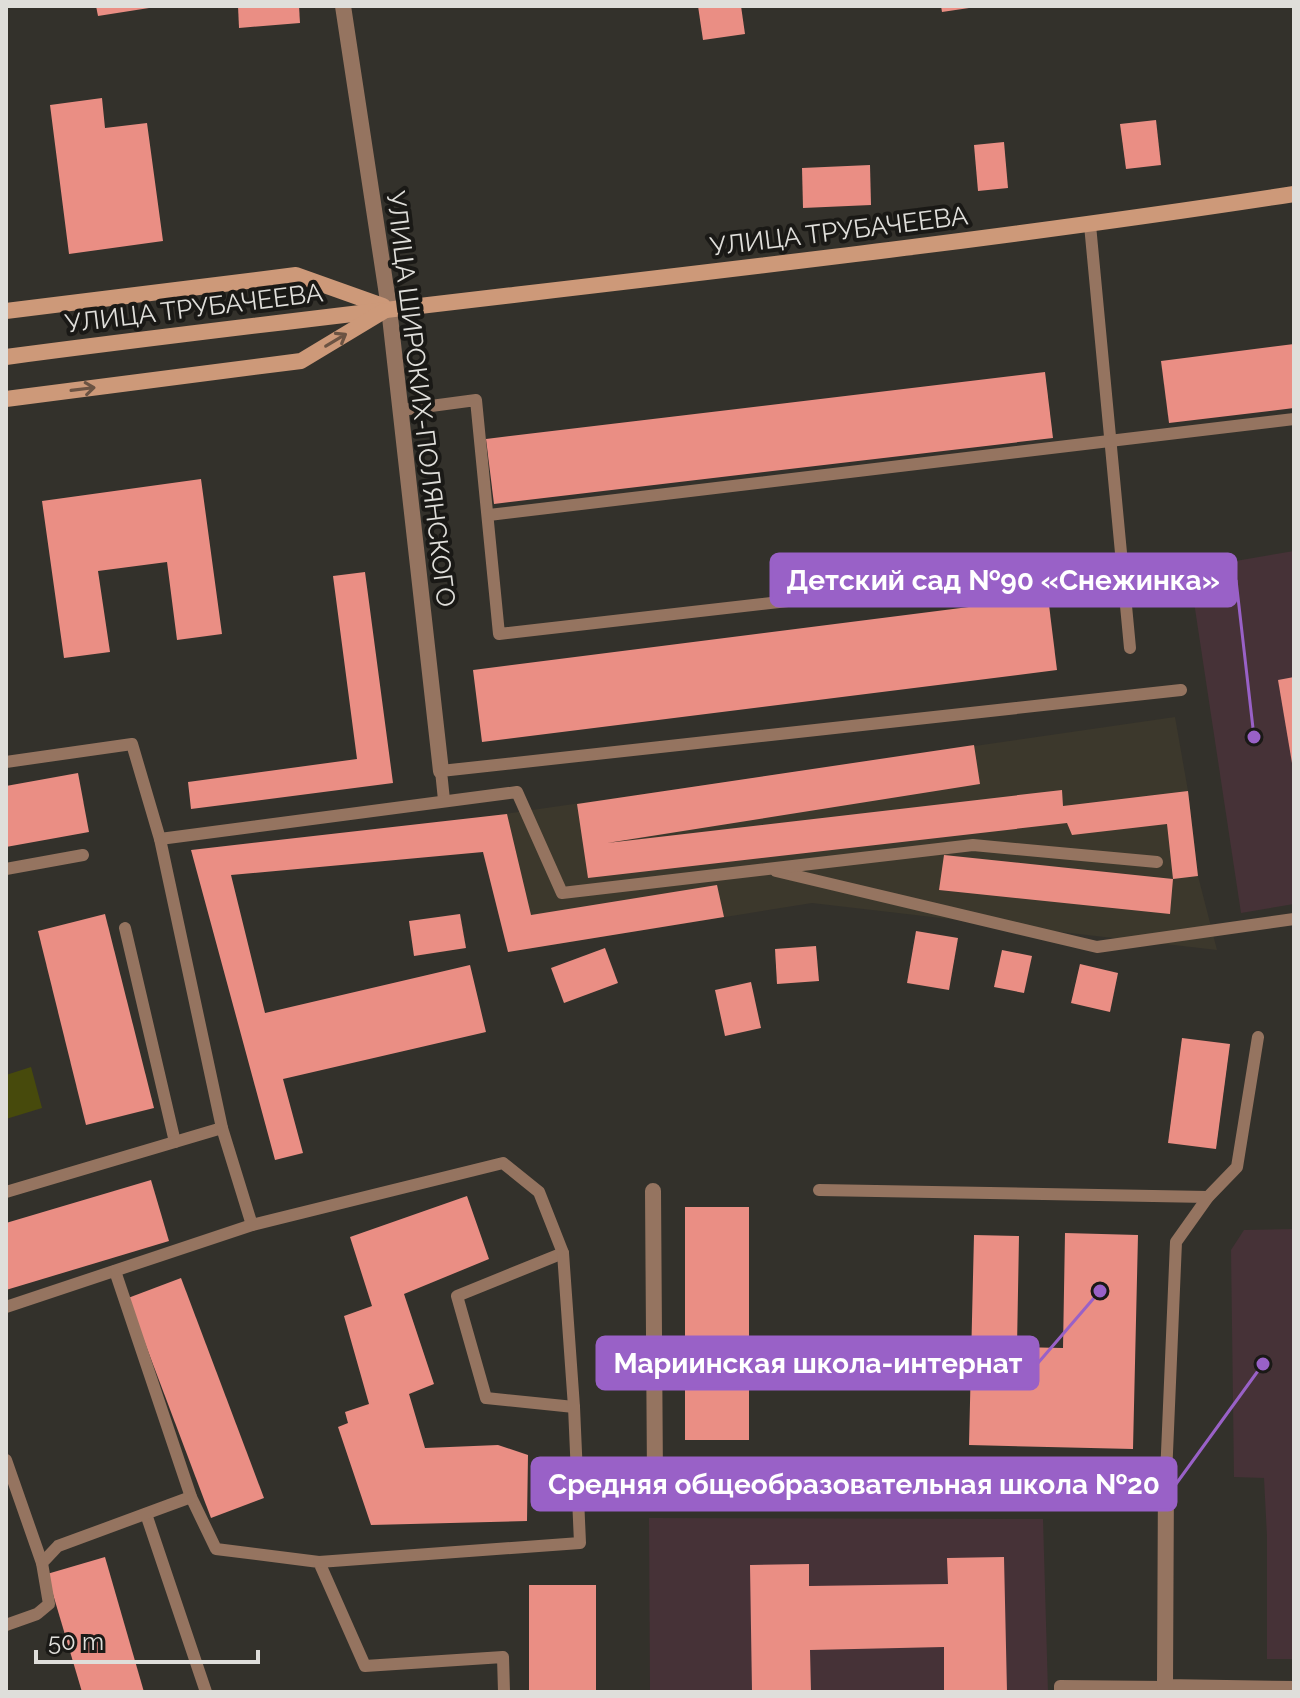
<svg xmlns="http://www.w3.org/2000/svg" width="1300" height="1698" font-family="Raleway,sans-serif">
<rect width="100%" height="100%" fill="#33312b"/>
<polygon fill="#3c382c" points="1175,717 1188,791 1198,876 1217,950 812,903 508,952 483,852 477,818"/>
<g fill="#463237">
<polygon points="1294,551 1294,904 1241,913 1189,569"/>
<polygon points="1294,1229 1294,1659 1267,1659 1267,1536 1264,1478 1234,1477 1231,1250 1244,1230"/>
<polygon points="649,1518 1043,1519 1048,1692 650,1692"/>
</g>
<polygon fill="#474a0c" points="31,1067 42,1108 6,1119 6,1075"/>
<g fill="#ea8e84">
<polygon points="96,6 149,6 149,8 98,16"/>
<polygon points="238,6 299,6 300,23 239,28"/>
<polygon points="698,6 741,6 745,34 703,40"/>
<polygon points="941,6 969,6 969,8 942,12"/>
<polygon points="102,98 105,128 147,123 163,241 69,254 50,105"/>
<polygon points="1156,120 1161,165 1126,169 1120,124"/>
<polygon points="1004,142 1008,188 978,191 974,145"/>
<polygon points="870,165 871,205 803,208 802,168"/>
<polygon points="1294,344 1294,408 1169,423 1161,361"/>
<polygon points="1045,372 1053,438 494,504 486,439"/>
<polygon points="201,479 222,634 177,640 167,562 98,571 110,652 64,658 42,501"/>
<polygon points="365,572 393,783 191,809 188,782 357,759 333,576"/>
<polygon points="1048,597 1057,670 482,742 473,670"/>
<polygon points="1294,677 1294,762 1292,763 1278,680"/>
<polygon points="974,745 980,784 607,843 1062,790 1063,806 1188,791 1198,876 1173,879 1170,914 939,890 944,855 1173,879 1167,824 1072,835 1067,823 588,878 577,804"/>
<polygon points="78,773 89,832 6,847 6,786"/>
<polygon points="507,814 531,915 717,885 724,917 508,952 483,852 231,875 265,1013 470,965 486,1032 283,1079 303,1153 275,1160 191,850"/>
<polygon points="105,914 154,1108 86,1125 38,931"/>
<polygon points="460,914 466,948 414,956 409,921"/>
<polygon points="916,931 958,938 949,990 907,983"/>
<polygon points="816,946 819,981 777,984 775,949"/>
<polygon points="605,948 618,983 564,1003 551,968"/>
<polygon points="1002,950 1032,956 1024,993 994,987"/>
<polygon points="1080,964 1118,973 1110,1012 1071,1003"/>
<polygon points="751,982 761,1028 725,1036 715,990"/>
<polygon points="1182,1038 1230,1044 1216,1149 1168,1143"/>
<polygon points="151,1180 169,1241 6,1290 6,1223"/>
<polygon points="467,1196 489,1259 404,1294 434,1384 409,1394 425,1448 498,1445 528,1455 527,1521 371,1525 338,1427 348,1423 345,1412 369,1404 344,1316 372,1306 350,1237"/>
<rect x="685" y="1207" width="64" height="233"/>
<polygon points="1065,1233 1138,1235 1133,1449 969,1445 974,1235 1019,1236 1017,1347 1063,1348"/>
<polygon points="181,1278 264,1498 211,1518 128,1298"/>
<polygon points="105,1557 144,1692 82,1692 47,1574"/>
<polygon points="1004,1557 1007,1692 944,1692 944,1647 810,1650 811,1692 752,1692 750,1565 809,1564 809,1586 948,1584 947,1558"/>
<rect x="529" y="1585" width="67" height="107"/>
</g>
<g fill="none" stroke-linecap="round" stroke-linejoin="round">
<g stroke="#957460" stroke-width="12">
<polyline points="1090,225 1130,648"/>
<polyline points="401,410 476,400 499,634 1122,563"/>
<polyline points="489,515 1294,419"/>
<polyline points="6,762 132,744 160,839"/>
<polyline points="444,800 441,771 1181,690"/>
<polyline points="6,869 83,855"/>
<polyline points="776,871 1097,947 1294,919"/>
<polyline points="125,928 175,1142"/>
<polyline points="819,1190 1208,1197"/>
<polyline points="6,1192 222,1128"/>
<polyline points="252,1225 222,1128 160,839 517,792 562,893 973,845 1157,862"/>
<polyline points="563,1253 457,1296 486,1398 574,1407"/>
<polyline points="115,1271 191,1497 216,1549 319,1562 365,1666 503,1657 504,1692"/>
<polyline points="6,1307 252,1225 503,1163 539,1192 563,1253 574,1407 580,1543 319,1562"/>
<polyline points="6,1460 42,1563"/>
<polyline points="1166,1476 1176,1242 1208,1197 1237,1167 1258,1037"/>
<polyline points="146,1514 206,1692"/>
<polyline points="6,1625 37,1614 49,1604 42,1563 58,1546 191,1497"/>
<polyline points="1060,1692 1060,1686 1165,1687 1165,1692"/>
</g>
<g stroke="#957460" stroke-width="16">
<polyline points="343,6 389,308 441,771"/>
<polyline points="653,1191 655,1479 1166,1476 1165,1687 1294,1689"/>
</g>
<g stroke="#cd9979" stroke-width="16">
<polyline points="6,311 296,275 383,306"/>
<path d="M 6,357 C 435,300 866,260 1294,194"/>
<polyline points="6,399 301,361 384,311"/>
</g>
</g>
<defs><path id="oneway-shaft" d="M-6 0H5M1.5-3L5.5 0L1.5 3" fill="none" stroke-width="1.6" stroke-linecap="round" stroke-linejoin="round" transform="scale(2)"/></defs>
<g stroke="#6b5343">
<use href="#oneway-shaft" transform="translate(336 340) rotate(-31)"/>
<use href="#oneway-shaft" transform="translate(83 389) rotate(-7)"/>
</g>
<g text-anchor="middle" stroke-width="8" stroke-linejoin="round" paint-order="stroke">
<g font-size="26" fill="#dfdeda" stroke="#1a1916">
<text transform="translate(839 231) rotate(-7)" y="9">УЛИЦА ТРУБАЧЕЕВА</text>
<text transform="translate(194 308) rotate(-7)" y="9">УЛИЦА ТРУБАЧЕЕВА</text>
<text transform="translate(421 399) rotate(83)" y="9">УЛИЦА ШИРОКИХ-ПОЛЯНСКОГО</text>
</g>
</g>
<path fill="none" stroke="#9961c7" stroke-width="3" d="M1254 737L1236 580M1100 1291L1038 1363M1263 1364L1176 1484"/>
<g fill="#9961c7" stroke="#1a1916" stroke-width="3">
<circle cx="1254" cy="737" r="8"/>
<circle cx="1100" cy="1291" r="8"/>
<circle cx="1263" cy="1364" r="8"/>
</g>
<g fill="#9961c7" stroke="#9961c7" stroke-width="3">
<rect x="771" y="554" width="465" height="52" rx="8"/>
<rect x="597" y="1337" width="441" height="52" rx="8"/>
<rect x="532" y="1458" width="644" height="52" rx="8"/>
</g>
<g font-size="28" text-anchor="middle" font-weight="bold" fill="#fff">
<text x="1003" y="590">Детский сад №90 «Снежинка»</text>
<text x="818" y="1373">Мариинская школа-интернат</text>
<text x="854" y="1494">Средняя общеобразовательная школа №20</text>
</g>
<rect width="1300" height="1698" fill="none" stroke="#dfdeda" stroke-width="16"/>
<path d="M36 1650v12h222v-12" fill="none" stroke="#dfdeda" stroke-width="4"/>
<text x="48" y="1650" font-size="24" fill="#dfdeda" stroke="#1a1916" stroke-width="6" paint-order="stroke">50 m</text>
</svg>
